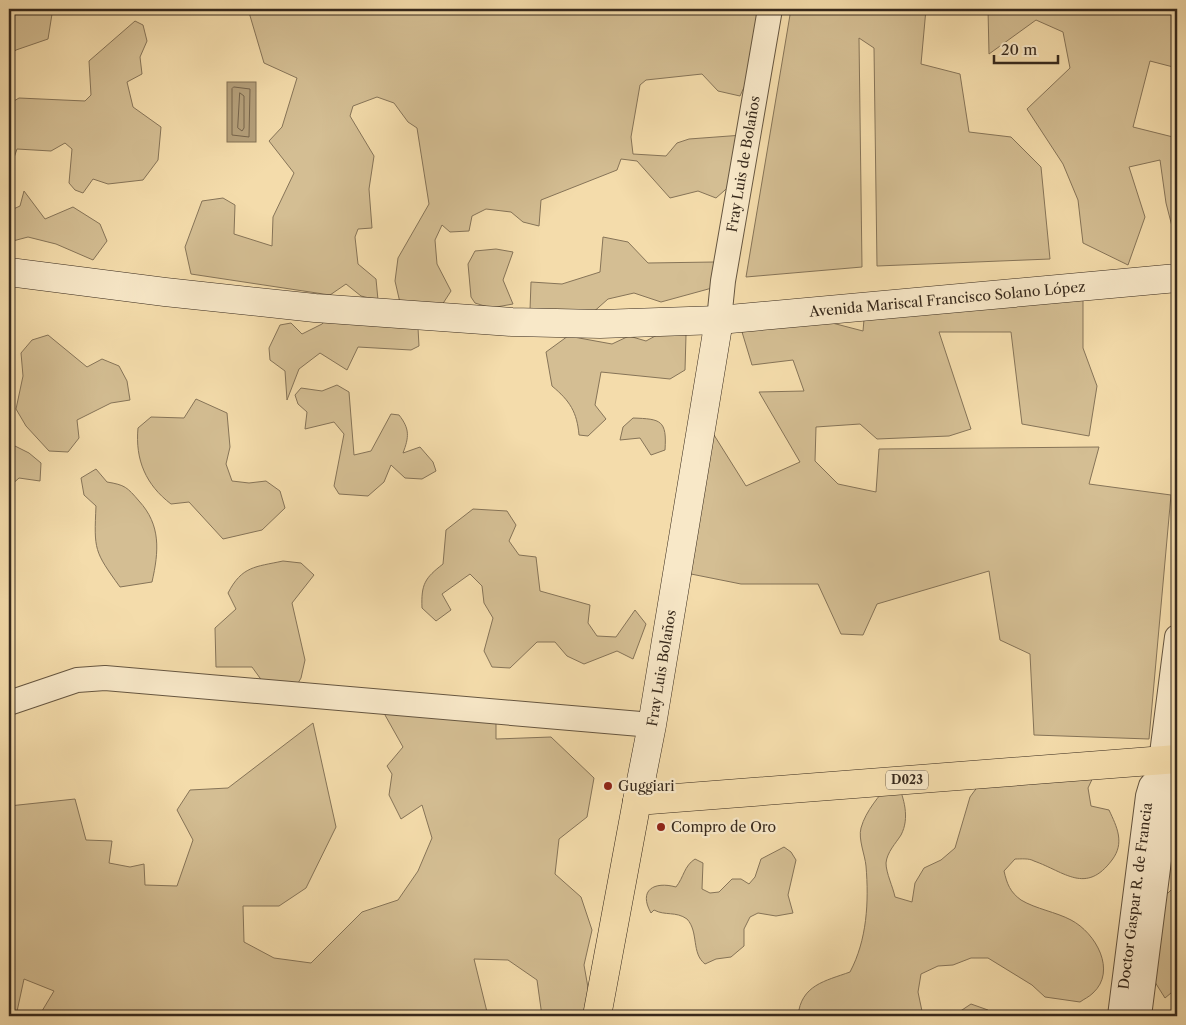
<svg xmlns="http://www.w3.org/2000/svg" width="1186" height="1025" font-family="'Libre Caslon Text',serif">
<rect width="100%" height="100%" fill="#f4dcab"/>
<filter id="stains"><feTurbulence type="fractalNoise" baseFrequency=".004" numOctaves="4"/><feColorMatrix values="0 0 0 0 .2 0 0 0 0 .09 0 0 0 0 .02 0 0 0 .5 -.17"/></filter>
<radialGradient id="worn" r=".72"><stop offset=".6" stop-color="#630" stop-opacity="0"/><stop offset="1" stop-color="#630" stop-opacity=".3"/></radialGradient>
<g fill="#d4be93" stroke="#867458">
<polygon points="9,9 50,9 52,14 48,39 16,50 9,56"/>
<polygon points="248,9 764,9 746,83 740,96 718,91 702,74 646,80 640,85 631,137 633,154 666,156 677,143 689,139 743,135 751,167 716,198 698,191 670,198 637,161 621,159 617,170 541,200 539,226 523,222 511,212 486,209 472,216 469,231 450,232 442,225 435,240 437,264 451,291 442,305 401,307 395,281 398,258 429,204 417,128 408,122 394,103 377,97 353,106 350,116 374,156 369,189 372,228 358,229 355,237 358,264 376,279 378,300 361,296 346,284 330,295 191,274 185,247 202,201 223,198 235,205 234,234 272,246 273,217 294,173 269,141 282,127 297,78 264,63"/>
<polygon points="791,9 926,9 921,64 960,74 969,132 1011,137 1041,167 1050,259 877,266 874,48 859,38 862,267 746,277"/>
<polygon points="988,9 1177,9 1177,68 1150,61 1133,127 1177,138 1177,235 1175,238 1166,203 1160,160 1129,167 1145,217 1128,265 1083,243 1078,200 1063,164 1027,109 1070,68 1063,32 1036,20 989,54"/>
<polygon points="135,21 143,25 147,41 140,57 142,74 127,82 133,107 161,127 158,160 143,180 108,184 93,179 83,193 75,190 69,183 72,149 65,143 51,151 17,149 9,172 9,104 19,98 85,101 91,95 89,61"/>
<polygon points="24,191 45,219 73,207 100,224 107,241 93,260 56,244 28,237 9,242 9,211 20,206"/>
<polygon points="603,237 628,242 648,263 714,262 719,269 712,288 661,302 634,293 608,299 590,315 530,310 531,282 562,284 600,272"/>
<polygon points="496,249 513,252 503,280 513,304 491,308 475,303 471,297 468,264 475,251"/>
<polygon points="1083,290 1083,348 1097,386 1089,436 1022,424 1011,332 939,332 971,429 949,436 877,439 860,424 816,427 815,461 838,484 876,492 879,449 1099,447 1089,484 1171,495 1149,739 1034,735 1030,654 1000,640 989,571 877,604 863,635 841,634 818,584 741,584 691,574 694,515 714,435 746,486 800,462 759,392 804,391 793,360 752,365 739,322 813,318 863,331 865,308"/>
<polygon points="335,312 418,328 419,346 411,350 358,347 347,370 320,353 299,369 287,400 285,371 270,360 269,348 280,325 291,323 302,334 322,324"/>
<path d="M 670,328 L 686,335 L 685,370 L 670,379 L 601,372 L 595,405 L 606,419 L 588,436 L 579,435 C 577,412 570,401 552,386 L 546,352 L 568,336 L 612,344 L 629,336 L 646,341 Z"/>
<polygon points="48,335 87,367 102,359 119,366 127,381 130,400 111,403 77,420 79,438 68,452 49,451 26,426 16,409 23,376 21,353 32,340"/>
<path d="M 337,385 L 349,392 L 354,455 L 371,451 L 391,414 L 399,415 C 410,429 409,437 403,453 L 420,447 L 433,462 L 436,471 L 422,479 L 405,478 L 391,465 L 384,482 L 368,496 L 339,494 L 334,486 L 344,434 L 334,422 L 305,429 L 307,412 L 298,404 L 295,395 L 301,388 L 322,391 Z"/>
<path d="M 196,399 L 227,413 L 230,447 L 226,464 L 232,481 L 249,483 L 266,481 L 280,491 L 285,508 L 262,530 L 223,539 L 189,502 L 171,504 C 146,485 135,460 138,428 L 151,417 L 184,418 Z"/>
<path d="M 633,418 C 661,419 667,420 665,450 L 651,455 L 640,438 L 620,440 L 623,427 Z"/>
<polygon points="9,443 29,453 41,463 40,481 19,478 9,487"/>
<path d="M 96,469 L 107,482 C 125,485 127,487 139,501 C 161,525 159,551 152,582 L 120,587 C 94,551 94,550 96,506 L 84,495 L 81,478 Z"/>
<path d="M 473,509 L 507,511 L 516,525 L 509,541 L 519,555 L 536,557 L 540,591 L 590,605 L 588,623 L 597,636 L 616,637 L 635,610 L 646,624 L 633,659 L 617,651 L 584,664 L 567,656 L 555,642 L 537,642 L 510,668 L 492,667 L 484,651 L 493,618 L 484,603 L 482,586 L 470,574 L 442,594 L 451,610 L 436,621 L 422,608 C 421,584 425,578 443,564 L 446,530 Z"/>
<path d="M 283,561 L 301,563 L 314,575 L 292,603 L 305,660 L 301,678 L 291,695 L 273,696 L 252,667 L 216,667 L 215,628 L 236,609 L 228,593 C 242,566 255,567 283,561 Z"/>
<polygon points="405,700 496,719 496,739 551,737 594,778 587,817 559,839 555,874 581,897 592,930 584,965 593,1016 542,1016 537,980 508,960 474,959 488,1016 39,1016 54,991 24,979 16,1016 9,1016 9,806 75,799 86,840 112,841 109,863 130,867 144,864 145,885 177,886 193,840 177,810 190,790 228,788 313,723 336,827 306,888 279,906 243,906 244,942 274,958 311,963 362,912 398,900 418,871 432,838 422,805 401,819 389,795 392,774 387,766 403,747 385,715"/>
<path d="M 1095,773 L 1088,788 L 1091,806 L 1109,810 C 1117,827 1125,843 1112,860 C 1086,895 1065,872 1034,861 C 1029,858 1021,859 1015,859 L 1004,871 C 1007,884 1010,892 1021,900 C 1036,909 1056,912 1071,920 C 1096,933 1117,971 1093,993 C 1089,997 1084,999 1080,1002 L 1045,997 L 1032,985 L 988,958 L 971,958 L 953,965 L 938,966 L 921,974 L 918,992 L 923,1016 L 798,1016 C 801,985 825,981 850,972 C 867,940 869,902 866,866 C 865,855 858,839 861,828 C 866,810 879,797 890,782 L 897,782 C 904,798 910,818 901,835 C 896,843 887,852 886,863 C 886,873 893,887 895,897 L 912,902 L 915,883 L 924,868 L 941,860 L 955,848 L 970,797 L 981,782 Z"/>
<path d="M 784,847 L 791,852 L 796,860 L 788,895 L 793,913 L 776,916 L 758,913 L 750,917 L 744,929 L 744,946 L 731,957 L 716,959 L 705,964 C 691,953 699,932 687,919 C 676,911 665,916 654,910 L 651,913 C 638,890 654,881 676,887 C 684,877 684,866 695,859 L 703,863 L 702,889 L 710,893 L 719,892 L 732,879 L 741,879 L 749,884 L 755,877 L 761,859 Z"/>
<polygon points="1175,886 1177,886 1177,988 1165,998 1153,979 1162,899"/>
<polygon points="971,1004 988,1010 994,1016 953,1016"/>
</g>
<rect fill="#b49f7a" stroke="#827054" x="227" y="82" width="29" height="60"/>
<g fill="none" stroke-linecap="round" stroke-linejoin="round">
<g stroke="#76644b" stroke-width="1">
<polygon points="234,87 250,89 249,137 232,135 232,89"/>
<polygon points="240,93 244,96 244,128 242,131 238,128"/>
</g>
<g stroke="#665640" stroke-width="26">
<g id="street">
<path id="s1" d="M 719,320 L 723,281 L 770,9"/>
<polyline points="9,703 77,680 105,678 652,725"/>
<path id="s2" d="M 1120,1016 L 1148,796 L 1151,786 L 1159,777 L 1177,637"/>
<polyline points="1139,1016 1167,798 1167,788 1159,777"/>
</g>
</g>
<g stroke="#37291c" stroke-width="29">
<g id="secondary">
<path id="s3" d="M 9,272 L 165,292 L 315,308 L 512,322 L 600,324 L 719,320 L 1177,278"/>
<path id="s4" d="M 637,801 L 652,725 L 719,320"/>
</g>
</g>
<g stroke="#37291c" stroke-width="29">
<polyline id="primary" points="597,1016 637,801 1177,759"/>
</g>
<use href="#street" stroke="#f8e8c8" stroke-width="24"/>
<use href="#secondary" stroke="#f8e8c8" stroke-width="28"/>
<use href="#primary" stroke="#f4dcab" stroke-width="28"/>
</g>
<g fill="#8f2418" stroke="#f8e8c8" stroke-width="2">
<circle cx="608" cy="786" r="5"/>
<circle cx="661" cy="827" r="5"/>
</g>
<g text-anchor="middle" stroke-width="4.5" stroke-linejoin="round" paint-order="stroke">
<rect fill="#f8e8c8" stroke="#716250" stroke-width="1" x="886" y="770.5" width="42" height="19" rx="4"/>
<g font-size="12" font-weight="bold" fill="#37291c">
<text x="907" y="784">D023</text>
</g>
<g font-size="14" fill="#37291c" stroke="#f8e8c8">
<text dy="5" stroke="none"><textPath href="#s1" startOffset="158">Fray Luis de Bolaños</textPath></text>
<text dy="5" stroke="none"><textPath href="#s3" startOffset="942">Avenida Mariscal Francisco Solano López</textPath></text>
<text dy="5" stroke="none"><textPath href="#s4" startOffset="135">Fray Luis Bolaños</textPath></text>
<text dy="5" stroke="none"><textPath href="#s2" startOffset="121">Doctor Gaspar R. de Francia</textPath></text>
</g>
<g font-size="14" fill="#37291c" stroke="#f8e8c8" text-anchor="start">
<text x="618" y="791">Guggiari</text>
<text x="671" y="832">Compro de Oro</text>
</g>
</g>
<rect width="1186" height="1025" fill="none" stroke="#f4dcab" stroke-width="30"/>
<rect x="10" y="10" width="1166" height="1005" fill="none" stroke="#37291c" stroke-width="2.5"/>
<rect x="15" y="15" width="1156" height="995" fill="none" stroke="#37291c"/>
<path d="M994 55v8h64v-8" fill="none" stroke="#37291c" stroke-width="2.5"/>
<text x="1001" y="55" font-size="15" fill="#37291c" stroke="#f8e8c8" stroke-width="4" paint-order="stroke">20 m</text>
<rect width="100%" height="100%" filter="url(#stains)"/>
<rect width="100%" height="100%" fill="url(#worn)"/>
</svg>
